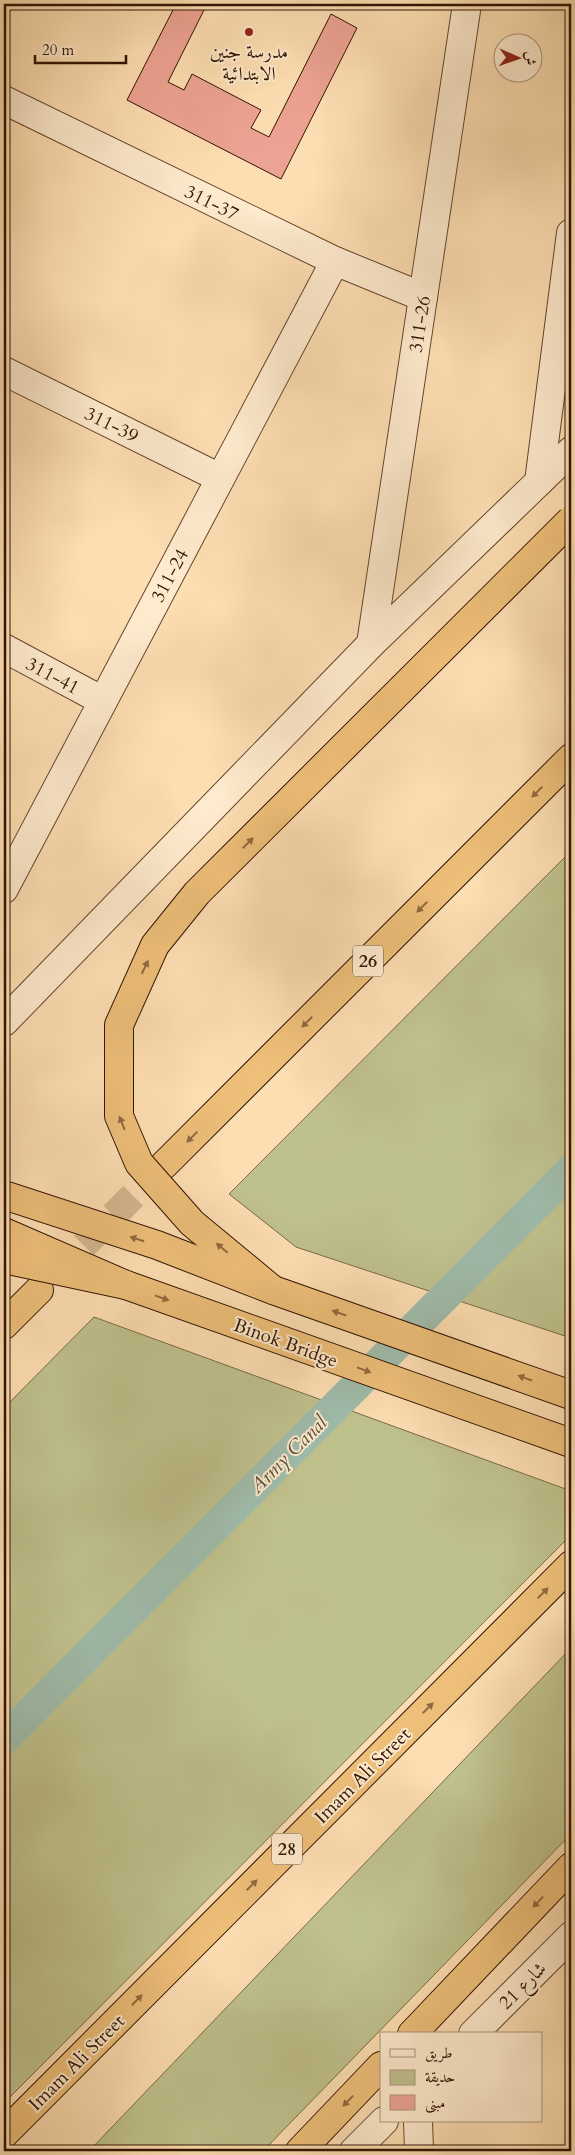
<svg xmlns="http://www.w3.org/2000/svg" width="575" height="2155" font-family="Cardo,Amiri,serif">
<rect width="100%" height="100%" fill="#fddeb2"/>
<filter id="stains"><feTurbulence type="fractalNoise" baseFrequency=".004" numOctaves="4"/><feColorMatrix values="0 0 0 0 .2 0 0 0 0 .09 0 0 0 0 .02 0 0 0 .5 -.17"/></filter>
<radialGradient id="worn" r=".72"><stop offset=".6" stop-color="#630" stop-opacity="0"/><stop offset="1" stop-color="#630" stop-opacity=".3"/></radialGradient>
<g fill="#bfc18d" stroke="#786a48">
<polygon points="571,851 571,1338 296,1247 229,1194"/>
<polygon points="94,1317 571,1491 571,1535 4,2103 4,1408"/>
<polygon points="571,1648 571,1834 263,2151 89,2151"/>
</g>
<g fill="none" stroke-linecap="round" stroke-linejoin="round">
<polyline stroke="#9fbcab" stroke-width="31" points="4,1739 571,1170"/>
</g>
<g fill="#eda393" stroke="#311403">
<polygon points="109,4 133,4 131,10"/>
<polygon points="176,4 207,4 168,82 184,90 192,74 261,110 251,128 269,137 331,14 357,28 281,179 127,100"/>
</g>
<g fill="none" stroke-linecap="round" stroke-linejoin="round">
<polyline stroke="#d4b68f" stroke-width="28" stroke-dasharray="28 14" stroke-linecap="butt" points="54,1275 164,1165"/>
<g stroke="#64462f" stroke-width="30">
<g id="minor">
<polyline points="4,100 335,261 423,297"/>
<polyline points="4,371 220,478"/>
<polyline points="539,482 571,233"/>
<polyline points="371,644 467,4"/>
<polyline points="4,648 103,701"/>
<polyline points="4,889 335,261"/>
<polyline points="4,1022 371,644 571,451"/>
<polyline points="473,2034 571,1936"/>
<polyline points="418,2121 419,2151"/>
<polyline points="354,2151 384,2121"/>
</g>
</g>
<g stroke="#311403" stroke-width="30">
<g id="highway">
<polyline points="164,1165 571,758"/>
<polyline points="4,1325 39,1290"/>
<polyline points="412,2034 571,1867"/>
<polyline points="4,2134 571,1565"/>
<polyline points="300,2151 381,2066"/>
</g>
</g>
<use href="#minor" stroke="#feeacd" stroke-width="28"/>
<use href="#highway" stroke="#eebf79" stroke-width="28"/>
<g stroke="#311403" stroke-width="30" stroke-linecap="butt">
<g id="major-bridge">
<polyline points="4,1195 157,1245 273,1290 571,1395"/>
<polyline points="4,1232 126,1285 571,1443"/>
</g>
</g>
<g stroke="#311403" stroke-width="30" stroke-linecap="butt">
<g id="highway-bridge">
<polyline points="4,1259 126,1285"/>
<polyline points="273,1290 192,1223 139,1163 119,1116 119,1025 155,945 197,893 571,520"/>
</g>
</g>
<use href="#major-bridge" stroke="#eebf79" stroke-width="28"/>
<use href="#highway-bridge" stroke="#eebf79" stroke-width="28"/>
</g>
<defs><path id="oneway-solid" d="M-6-.8H1V-3.2L6.5 0L1 3.2V.8H-6Z" transform="scale(1.25)"/></defs>
<g fill="#906a3e">
<use href="#oneway-solid" transform="translate(537 792) rotate(135)"/>
<use href="#oneway-solid" transform="translate(248 843) rotate(-45)"/>
<use href="#oneway-solid" transform="translate(422 907) rotate(135)"/>
<use href="#oneway-solid" transform="translate(145 967) rotate(-64)"/>
<use href="#oneway-solid" transform="translate(307 1022) rotate(135)"/>
<use href="#oneway-solid" transform="translate(122 1123) rotate(-111)"/>
<use href="#oneway-solid" transform="translate(192 1137) rotate(135)"/>
<use href="#oneway-solid" transform="translate(137 1239) rotate(-162)"/>
<use href="#oneway-solid" transform="translate(222 1248) rotate(-140)"/>
<use href="#oneway-solid" transform="translate(162 1298) rotate(20)"/>
<use href="#oneway-solid" transform="translate(339 1313) rotate(-161)"/>
<use href="#oneway-solid" transform="translate(364 1370) rotate(20)"/>
<use href="#oneway-solid" transform="translate(525 1378) rotate(-161)"/>
<use href="#oneway-solid" transform="translate(543 1593) rotate(-45)"/>
<use href="#oneway-solid" transform="translate(428 1708) rotate(-45)"/>
<use href="#oneway-solid" transform="translate(252 1885) rotate(-45)"/>
<use href="#oneway-solid" transform="translate(538 1902) rotate(134)"/>
<use href="#oneway-solid" transform="translate(137 2000) rotate(-45)"/>
<use href="#oneway-solid" transform="translate(348 2101) rotate(134)"/>
</g>
<circle fill="#8f2418" stroke="#feeacd" stroke-width="2" cx="249" cy="32" r="5"/>
<g text-anchor="middle" stroke-width="4" stroke-linejoin="round" paint-order="stroke">
<g fill="#feeacd" stroke="#6e5440" stroke-width="1">
<rect x="353" y="945.5" width="30" height="31" rx="4"/>
<rect x="272" y="1833.5" width="30" height="31" rx="4"/>
</g>
<g font-size="18" font-weight="bold" fill="#311403">
<text x="368" y="967">26</text>
<text x="287" y="1855">28</text>
</g>
<g font-size="19" fill="#311403" stroke="#feeacd">
<text x="249" y="58">مدرسة جنين<tspan x="249" dy="22">الابتدائية</tspan></text>
</g>
<g font-size="19" fill="#311403" stroke="#feeacd">
<text transform="translate(212 202) rotate(26)" y="7">311-37</text>
<text transform="translate(419 324) rotate(-81)" y="7">311-26</text>
<text transform="translate(112 424) rotate(26)" y="7">311-39</text>
<text transform="translate(169 575) rotate(-62)" y="7">311-24</text>
<text transform="translate(53 675) rotate(28)" y="7">311-41</text>
<text transform="translate(286 1342) rotate(20)" y="7">Binok Bridge</text>
<text transform="translate(362 1775) rotate(-45)" y="7">Imam Ali Street</text>
<text transform="translate(522 1985) rotate(-45)" y="7">شارع 21</text>
<text transform="translate(76 2062) rotate(-45)" y="7">Imam Ali Street</text>
</g>
<g font-size="20" font-style="italic" fill="#584f3e" stroke="#feeacd">
<text transform="translate(288 1454) rotate(-45)" y="7">Army Canal</text>
</g>
</g>
<rect width="575" height="2155" fill="none" stroke="#fddeb2" stroke-width="20"/>
<rect x="5" y="5" width="565" height="2145" fill="none" stroke="#311403" stroke-width="2.5"/>
<rect x="10" y="10" width="555" height="2135" fill="none" stroke="#311403"/>
<rect x="380" y="2032" width="162" height="90" fill="#feeacd" stroke="#ac947c"/>
<rect x="390" y="2049" width="25" height="8" fill="#feeacd" stroke="#ac947c"/>
<text x="425" y="2058" font-size="15" fill="#311403">طريق</text>
<rect x="390" y="2070" width="25" height="15" fill="#bfc18d" stroke="#ac947c"/>
<text x="425" y="2082" font-size="15" fill="#311403">حديقة</text>
<rect x="390" y="2095" width="25" height="15" fill="#eda393" stroke="#ac947c"/>
<text x="425" y="2108" font-size="15" fill="#311403">مبنى</text>
<g transform="translate(518 58) rotate(92)"><circle r="24" fill="#feeacd" stroke="#ac947c"/>
<path d="M0-4L9 19L0 12L-9 19Z" fill="#8f2418"/>
<text y="-8" font-size="14" font-weight="bold" text-anchor="middle" fill="#311403">ش</text>
</g>
<path d="M35 55v8h91v-8" fill="none" stroke="#311403" stroke-width="2.5"/>
<text x="42" y="55" font-size="15" fill="#311403" stroke="#feeacd" stroke-width="4" paint-order="stroke">20 m</text>
<rect width="100%" height="100%" filter="url(#stains)"/>
<rect width="100%" height="100%" fill="url(#worn)"/>
</svg>
